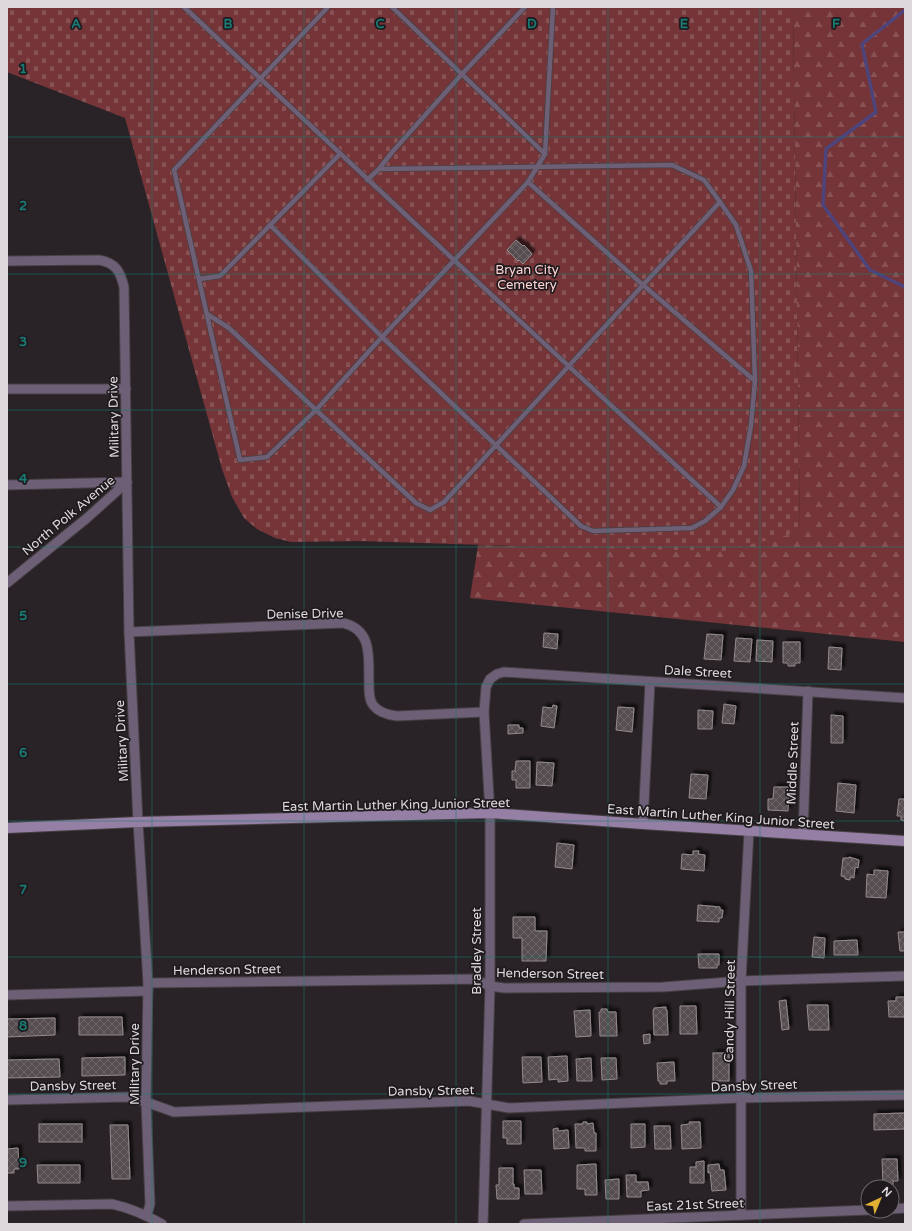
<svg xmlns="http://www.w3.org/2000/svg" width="912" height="1231" font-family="'Varela Round',sans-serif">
<defs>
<pattern id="forest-firs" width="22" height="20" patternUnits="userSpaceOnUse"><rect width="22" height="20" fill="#753538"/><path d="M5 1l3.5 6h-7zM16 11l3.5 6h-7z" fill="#885254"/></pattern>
<pattern id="cemetery-stones" width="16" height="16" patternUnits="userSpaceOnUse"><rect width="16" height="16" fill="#753538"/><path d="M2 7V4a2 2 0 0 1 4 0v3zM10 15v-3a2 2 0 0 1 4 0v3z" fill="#885254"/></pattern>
<pattern id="building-cross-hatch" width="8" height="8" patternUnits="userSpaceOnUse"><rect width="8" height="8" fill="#554d4f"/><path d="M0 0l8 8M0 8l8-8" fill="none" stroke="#6d6668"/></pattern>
<filter id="shadow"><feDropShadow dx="3.5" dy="-3.5" stdDeviation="1" flood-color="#0009"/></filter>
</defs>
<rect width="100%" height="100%" fill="#292327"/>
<polygon fill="url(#forest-firs)" points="793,7 905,7 905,642 470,598 478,545 547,547 800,532"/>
<polygon fill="url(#cemetery-stones)" points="7,7 793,7 800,532 723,551 547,547 360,541 291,542 275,538 257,529 244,518 232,497 222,469 125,118 7,72"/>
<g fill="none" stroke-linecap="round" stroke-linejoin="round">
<polyline stroke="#4e447c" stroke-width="3.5" points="905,10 862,44 876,112 826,149 823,205 870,270 905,287"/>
</g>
<g fill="url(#building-cross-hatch)" stroke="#938a8d" filter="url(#shadow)">
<polygon points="516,240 523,246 524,245 532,254 523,264 519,260 518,261 507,250"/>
<polygon points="544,633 558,634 557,649 543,647"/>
<polygon points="707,634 723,635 721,660 704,659"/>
<polygon points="736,638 752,639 750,662 734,661"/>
<polygon points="757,640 773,641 772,662 756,661"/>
<polygon points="783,642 800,642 800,663 795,663 795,666 788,666 788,663 783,663"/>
<polygon points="829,647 842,648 841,670 828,669"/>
<polygon points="724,704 736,706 734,724 722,723"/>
<polygon points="553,705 557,706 554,728 541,726 543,707 552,708"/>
<polygon points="618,707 634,708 632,732 616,730"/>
<polygon points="698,710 713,711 712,729 698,729"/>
<polygon points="831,715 843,716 843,743 831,743"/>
<polygon points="508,725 519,725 519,728 523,728 523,733 508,734"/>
<polygon points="516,761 530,761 530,788 516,788 516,780 512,780 512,771 515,771"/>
<polygon points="537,762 554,763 552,786 536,785"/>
<polygon points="691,774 708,775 706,799 689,798"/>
<polygon points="838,783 856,785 854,813 836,811"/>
<polygon points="774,787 789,787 788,811 768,810 768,799 773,799"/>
<polygon points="899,799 905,799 905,821 901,820 901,816 897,816"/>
<polygon points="557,843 574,845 572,869 555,867"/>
<polygon points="693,851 699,851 698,854 705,855 704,871 681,869 682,854 693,855"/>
<polygon points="849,857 859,860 858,868 855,867 854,878 850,877 850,880 845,879 845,877 841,876 843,858 849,858"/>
<polygon points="874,870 888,871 886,898 866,897 867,874 874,875"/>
<polygon points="698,905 720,907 720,910 723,910 722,918 719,918 719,922 697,921"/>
<polygon points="513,917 535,917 535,931 547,931 546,961 522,961 522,938 513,938"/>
<polygon points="898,932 905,932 905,951 900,951"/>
<polygon points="814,937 825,938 824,958 812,957"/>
<polygon points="857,940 858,955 834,955 834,941"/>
<polygon points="698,954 719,954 719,965 717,965 717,968 699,968"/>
<polygon points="896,997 905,997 905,1017 889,1017 888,1001 896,1001"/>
<polygon points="786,1000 789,1029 782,1030 779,1001"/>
<polygon points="807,1005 828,1005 829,1030 809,1030"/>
<polygon points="680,1006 696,1006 697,1034 680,1034"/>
<polygon points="666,1007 666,1010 667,1010 668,1035 654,1035 653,1010 654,1010 654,1008"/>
<polygon points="601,1009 607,1009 608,1012 616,1012 617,1036 600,1036 599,1012 601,1012"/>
<polygon points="590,1010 591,1036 576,1037 574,1011"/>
<polygon points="79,1017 122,1017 123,1035 79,1035"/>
<polygon points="55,1018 55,1035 7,1037 7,1019"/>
<polygon points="650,1034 650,1043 644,1044 643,1035"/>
<rect x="713" y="1053" width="16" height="28"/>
<polygon points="567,1056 568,1081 558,1082 558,1079 549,1080 548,1057"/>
<polygon points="125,1057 125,1075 82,1076 82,1058"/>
<polygon points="522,1057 541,1057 542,1082 523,1083"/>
<polygon points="591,1058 592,1081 577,1081 576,1059"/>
<polygon points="601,1058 616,1058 617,1079 602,1080"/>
<polygon points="59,1059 60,1077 7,1078 7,1060"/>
<polygon points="674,1062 675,1081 667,1081 667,1084 660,1084 660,1081 658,1081 657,1063"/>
<polygon points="905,1113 905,1129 874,1130 874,1114"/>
<polygon points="503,1121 521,1121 521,1144 507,1144 507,1138 503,1138"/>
<polygon points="583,1122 587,1122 587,1124 593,1123 594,1133 596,1133 596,1151 585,1151 585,1148 576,1148 575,1124 583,1124"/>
<polygon points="689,1122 700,1122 701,1148 682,1149 681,1125 690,1124"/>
<rect x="39" y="1124" width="43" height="18"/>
<polygon points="631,1124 645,1124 645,1147 631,1148"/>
<polygon points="110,1125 128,1125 130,1179 112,1179"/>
<polygon points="654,1126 670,1126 671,1149 655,1149"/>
<polygon points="558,1128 558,1131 568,1130 569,1148 554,1149 553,1129"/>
<polygon points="18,1148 19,1169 14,1169 14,1173 7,1173 7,1149"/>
<polygon points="882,1159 897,1159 898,1181 893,1181 893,1185 883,1185"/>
<polygon points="704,1161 704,1183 690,1183 690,1167 696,1167 696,1162"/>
<polygon points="596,1164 597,1195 585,1195 585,1189 577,1189 577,1165"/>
<polygon points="719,1164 720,1170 724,1170 726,1190 712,1191 710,1172 708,1173 708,1165"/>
<polygon points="37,1165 80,1165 80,1183 38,1183"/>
<polygon points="499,1168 513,1168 513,1184 514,1184 514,1188 519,1188 519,1199 497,1199 496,1185 499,1185"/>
<polygon points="524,1170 541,1170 542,1194 525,1194"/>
<polygon points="626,1175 636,1175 636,1182 648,1182 649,1190 641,1191 641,1197 627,1197"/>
<polygon points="619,1179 619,1199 606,1199 605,1180"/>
</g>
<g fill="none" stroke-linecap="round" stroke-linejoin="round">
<g stroke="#464044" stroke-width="6">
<g id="lane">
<polyline points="184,7 455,261 721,507"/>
<polyline points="328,7 174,170 240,460 267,457 316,410 382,337 528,182 545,154 553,7"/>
<polyline points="392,7 545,154"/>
<polyline points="367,180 379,169 393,151 462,74 525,7"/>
<polyline points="528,182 643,285 755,381"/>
<polyline points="270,225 382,337 581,526 593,531 692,528 705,521 721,507 733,490 744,466 751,425 755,381 751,271 736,225 720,202 704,180 672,165 379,169"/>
<polyline points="199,279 220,276 340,154"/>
<polyline points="207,314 229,328 316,410 416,503 430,510 444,502 643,285 720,202"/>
</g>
</g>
<g stroke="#464044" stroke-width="11">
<g id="street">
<path d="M 7,261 L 99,260 C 116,263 120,271 124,287 L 129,632 L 138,822 L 148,983 L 146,1102 L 150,1204 L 147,1215"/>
<polyline points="7,389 126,389"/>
<polyline points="7,485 127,482"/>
<polyline points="7,583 87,518 127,482"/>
<path d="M 129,632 L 343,623 C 374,630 368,660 369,684 C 369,691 369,700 373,705 C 379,713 388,715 397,716 L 484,712"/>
<polyline points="643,824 650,682"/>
<polyline points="803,835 808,691"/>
<polyline points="148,983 475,979 490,986 504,988 663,987 741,981 905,976"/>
<polyline points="7,995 148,991"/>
<polyline points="7,1100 127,1097 146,1102 174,1112 469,1101 509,1108 740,1098 905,1095"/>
<path d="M 7,1206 L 112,1204 C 130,1208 146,1215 162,1224"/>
<polyline points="892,1209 905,1208"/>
<polyline points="741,1215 741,981 749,831"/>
<polyline points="483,1224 490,986 490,813 484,712 486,687 490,679 497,674 504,672 905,698"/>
<polyline points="524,1224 868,1210"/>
</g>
</g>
<g stroke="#464044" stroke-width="12">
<polyline id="secondary" points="7,828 138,822 490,813 643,824 905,841"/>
</g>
<use href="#lane" stroke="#6d5f76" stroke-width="4.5"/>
<use href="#street" stroke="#6d5f76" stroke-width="9"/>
<use href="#secondary" stroke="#967fa5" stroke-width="10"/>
</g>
<path fill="none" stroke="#197b73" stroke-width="1" stroke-opacity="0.55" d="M 152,7 L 152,1224M 304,7 L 304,1224M 456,7 L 456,1224M 608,7 L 608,1224M 760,7 L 760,1224M 7,137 L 905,137M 7,274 L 905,274M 7,410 L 905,410M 7,547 L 905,547M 7,684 L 905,684M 7,821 L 905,821M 7,957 L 905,957M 7,1094 L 905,1094"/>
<g text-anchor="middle" stroke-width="3.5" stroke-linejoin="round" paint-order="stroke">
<g font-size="13" fill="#fed3d2" stroke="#1f1a1e">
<text x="527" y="274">Bryan City<tspan x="527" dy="15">Cemetery</tspan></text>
</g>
<g font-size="13" fill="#dcd8db" stroke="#1f1a1e">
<text transform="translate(113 417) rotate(-91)" y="5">Military Drive</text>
<text transform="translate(68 515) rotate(-40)" y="5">North Polk Avenue</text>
<text transform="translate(305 613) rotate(-1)" y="5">Denise Drive</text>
<text transform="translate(698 671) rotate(3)" y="5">Dale Street</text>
<text transform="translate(121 741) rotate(-93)" y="5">Military Drive</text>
<text transform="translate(792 763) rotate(-88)" y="5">Middle Street</text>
<text transform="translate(396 804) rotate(-1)" y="5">East Martin Luther King Junior Street</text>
<text transform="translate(721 816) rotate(4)" y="5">East Martin Luther King Junior Street</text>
<text transform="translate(476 951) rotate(-90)" y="5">Bradley Street</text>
<text transform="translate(227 969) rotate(-1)" y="5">Henderson Street</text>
<text transform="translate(550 973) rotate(1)" y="5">Henderson Street</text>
<text transform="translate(729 1011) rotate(-89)" y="5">Candy Hill Street</text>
<text transform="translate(134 1064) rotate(-90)" y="5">Military Drive</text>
<text transform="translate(73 1085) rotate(-1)" y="5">Dansby Street</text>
<text transform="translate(754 1085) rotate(-2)" y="5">Dansby Street</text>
<text transform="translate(431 1090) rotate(-1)" y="5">Dansby Street</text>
<text transform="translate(695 1204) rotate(-2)" y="5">East 21st Street</text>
</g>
</g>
<g font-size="13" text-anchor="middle" font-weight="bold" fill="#197b73" stroke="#1f1a1e" stroke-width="3.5" stroke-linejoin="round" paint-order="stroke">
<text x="76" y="28">A</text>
<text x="228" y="28">B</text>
<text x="380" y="28">C</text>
<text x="532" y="28">D</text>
<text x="684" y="28">E</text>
<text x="836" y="28">F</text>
<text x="23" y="73">1</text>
<text x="23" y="210">2</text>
<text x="23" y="346">3</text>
<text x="23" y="483">4</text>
<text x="23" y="620">5</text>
<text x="23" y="757">6</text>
<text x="23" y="894">7</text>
<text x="23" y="1030">8</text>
<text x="23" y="1167">9</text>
</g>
<rect width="912" height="1231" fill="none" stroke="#dcd8db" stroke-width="16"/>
<g transform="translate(880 1199) rotate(44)"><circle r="19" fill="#1f1a1e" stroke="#6b666a"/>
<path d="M0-3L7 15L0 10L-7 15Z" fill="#e0b034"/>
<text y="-6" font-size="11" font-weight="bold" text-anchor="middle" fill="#dcd8db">N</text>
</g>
</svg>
